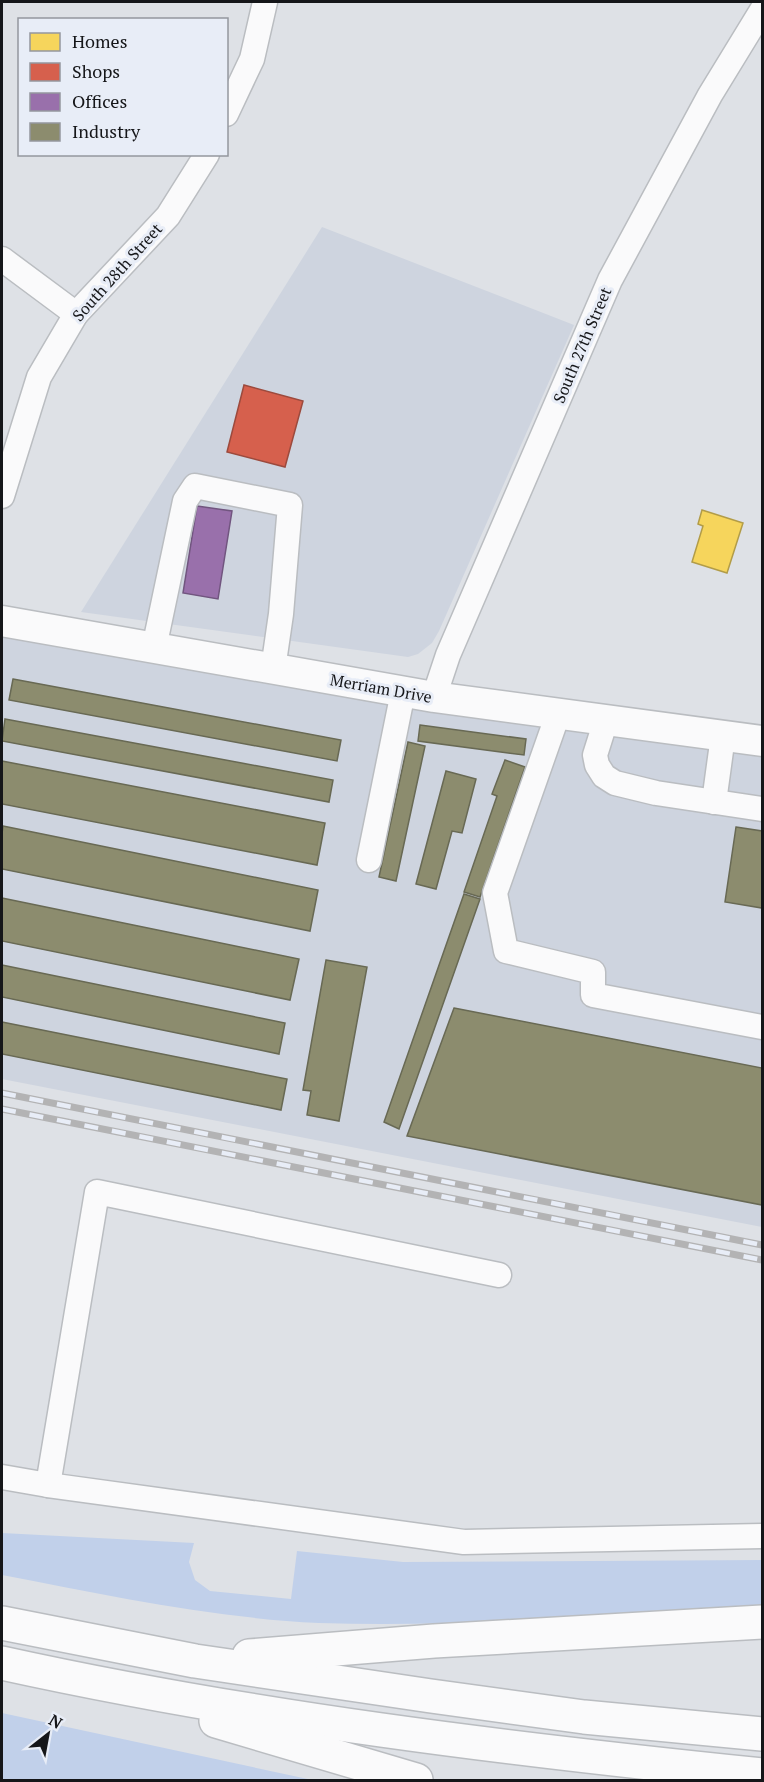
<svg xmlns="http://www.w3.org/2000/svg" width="764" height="1782" font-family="'PT Serif',serif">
<rect width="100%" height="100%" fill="#dee1e6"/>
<g fill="#ced4df">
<polygon points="322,227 574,325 439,631 432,643 418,654 408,657 81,612"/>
<polygon points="2,632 762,749 762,1227 2,1079"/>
</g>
<g fill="#c1d0ea">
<path d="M 2,1533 L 194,1543 L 189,1562 L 195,1580 L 210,1591 L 291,1599 L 297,1551 L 403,1562 L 762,1560 L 762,1605 C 616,1614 465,1628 319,1623 C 212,1618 106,1595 2,1575 Z"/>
<polygon points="2,1713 303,1778 312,1780 2,1780"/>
</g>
<polygon fill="#f6d55c" stroke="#b29c48" stroke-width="1.5" points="702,510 743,523 727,573 692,562 703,526 698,524"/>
<polygon fill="#d6604d" stroke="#9c4a3d" stroke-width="1.5" points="244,385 303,401 285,467 227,452"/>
<polygon fill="#9970ab" stroke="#71557f" stroke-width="1.5" points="197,506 232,511 218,599 183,593"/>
<g fill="#8c8c6e" stroke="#686954" stroke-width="1.5">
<polygon points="13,679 341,740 337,761 9,700"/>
<polygon points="5,719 333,780 329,802 2,741"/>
<polygon points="420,725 526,739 524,755 418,741"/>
<polygon points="408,742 425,746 396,881 379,877"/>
<polygon points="505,760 525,767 480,897 464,892 497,796 492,794"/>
<polygon points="2,761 325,823 317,865 2,804"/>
<polygon points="446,771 476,779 462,833 452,831 436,889 416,884"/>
<polygon points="3,826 318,890 310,931 2,869 2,834"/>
<polygon points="736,827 762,831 762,908 725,902"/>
<polygon points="464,894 480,899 399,1129 384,1122"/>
<polygon points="2,898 299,959 290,1000 2,941"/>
<polygon points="326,960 367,967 339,1121 307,1115 311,1091 303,1090"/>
<polygon points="2,965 285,1023 279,1054 2,997"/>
<polygon points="454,1008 762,1068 762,1205 407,1136"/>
<polygon points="2,1022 287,1079 281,1110 2,1054"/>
</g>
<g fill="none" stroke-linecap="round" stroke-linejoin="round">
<g stroke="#babdc1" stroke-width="27">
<g id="minor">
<polyline points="226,114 252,59 265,2"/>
<polyline points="2,259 76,314"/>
<polyline points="2,496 39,377 76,314 168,216 207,154"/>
<polyline points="154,648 185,501 195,486 290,505 281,614 273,669"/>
<polyline points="434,697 448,655 610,280 710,95 762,10"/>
<polyline points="558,714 495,893 506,951 593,972 593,995 762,1027"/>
<polyline points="606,720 595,755 597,765 604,776 615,783 656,793 762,809"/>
<polyline points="714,802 723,736"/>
<polyline points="369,860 403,692"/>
<polyline points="499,1275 97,1192 48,1485 464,1542 762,1536"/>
<polyline points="2,1477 48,1485"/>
</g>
</g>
<g stroke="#babdc1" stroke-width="33">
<polyline id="major" points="2,621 434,697 762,741"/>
</g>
<g stroke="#babdc1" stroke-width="36">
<g id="highway">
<polyline points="2,1623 195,1661 431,1696 584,1717 762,1734"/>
<polyline points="249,1656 434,1641 762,1622"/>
<path d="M 2,1663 C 252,1718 508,1749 762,1775"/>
<polyline points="216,1721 416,1780"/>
</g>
</g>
<use href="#minor" stroke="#fafafb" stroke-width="24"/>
<use href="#major" stroke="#fafafb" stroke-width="30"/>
<use href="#highway" stroke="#fafafb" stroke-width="33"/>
<g stroke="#b3b3b4" stroke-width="7">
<g id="rail">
<polyline points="2,1093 762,1245"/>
<polyline points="2,1109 762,1260"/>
</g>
</g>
<use href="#rail" stroke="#e8edf7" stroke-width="4.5" stroke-dasharray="14" stroke-linecap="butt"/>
</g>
<g text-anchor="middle" stroke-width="6" stroke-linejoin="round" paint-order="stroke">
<g font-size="16" fill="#151619" stroke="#e8edf7">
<text transform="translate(117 272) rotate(-48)" y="6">South 28th Street</text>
<text transform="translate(582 345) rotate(-67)" y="6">South 27th Street</text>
<text transform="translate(381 688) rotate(10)" y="6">Merriam Drive</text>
</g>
</g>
<rect width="764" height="1782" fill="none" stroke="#151619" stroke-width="6"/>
<rect x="18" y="18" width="210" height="138" fill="#e8edf7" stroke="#94979e" stroke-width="1.5"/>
<rect x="30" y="33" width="30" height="18" fill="#f6d55c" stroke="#94979e" stroke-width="1.5"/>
<text x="72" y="48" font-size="18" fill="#151619">Homes</text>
<rect x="30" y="63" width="30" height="18" fill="#d6604d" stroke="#94979e" stroke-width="1.5"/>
<text x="72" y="78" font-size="18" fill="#151619">Shops</text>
<rect x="30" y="93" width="30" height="18" fill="#9970ab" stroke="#94979e" stroke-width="1.5"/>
<text x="72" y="108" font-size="18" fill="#151619">Offices</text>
<rect x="30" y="123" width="30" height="18" fill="#8c8c6e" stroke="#94979e" stroke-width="1.5"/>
<text x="72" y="138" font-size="18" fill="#151619">Industry</text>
<g transform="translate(48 1734) rotate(31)" stroke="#e8edf7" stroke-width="4.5" paint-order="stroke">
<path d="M0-4.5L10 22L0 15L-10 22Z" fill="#151619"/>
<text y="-9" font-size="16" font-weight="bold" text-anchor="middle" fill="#151619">N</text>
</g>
</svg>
